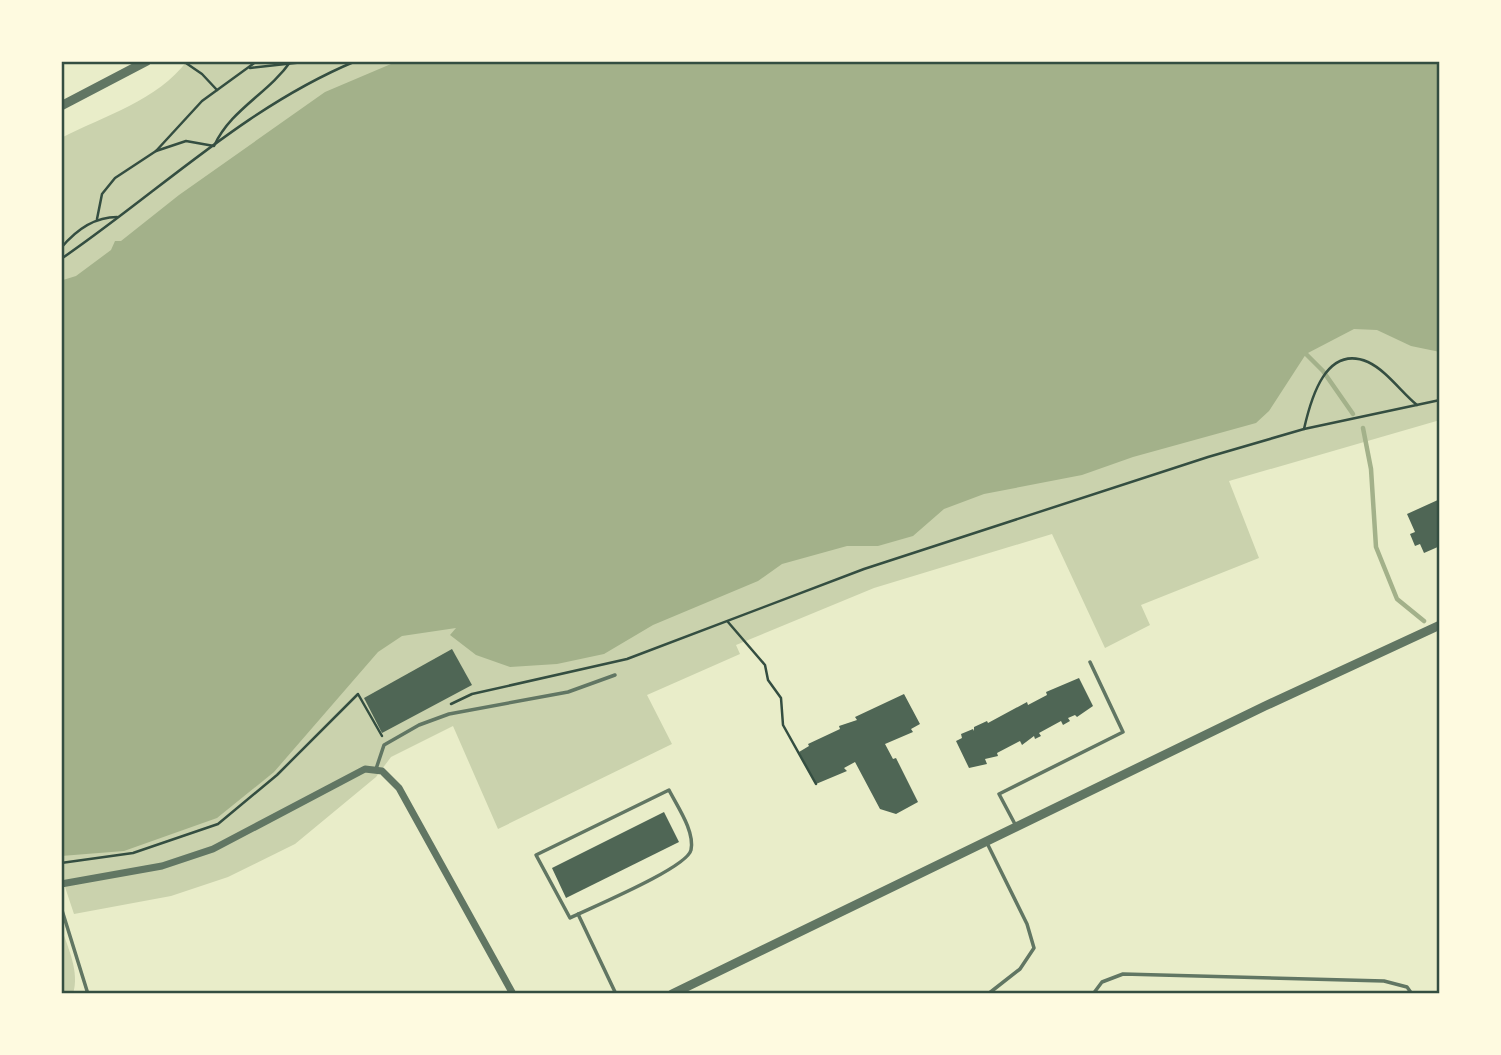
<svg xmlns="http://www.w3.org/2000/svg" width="1501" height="1055" font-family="Signika,sans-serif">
<rect width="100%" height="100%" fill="#e9edc9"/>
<g fill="#cad2ad">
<path d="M 187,61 L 1440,61 L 1440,420 L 1229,481 L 1259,558 L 1141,605 L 1150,625 L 1105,648 L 1052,534 L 874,588 L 736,645 L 740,654 L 647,695 L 672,744 L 498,829 L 453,726 L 391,757 L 376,777 L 295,844 L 228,877 L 171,896 L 74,914 L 61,875 L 61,138 C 104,116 158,100 187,61 Z"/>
<path d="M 61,927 C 68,948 80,972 73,994 L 61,994 Z"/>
</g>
<polygon fill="#a3b18a" points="398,61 1440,61 1440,352 1411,346 1377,330 1354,329 1306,354 1269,411 1256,423 1133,457 1082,475 984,494 944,509 913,536 878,546 847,546 782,564 758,581 653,625 604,654 557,664 510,667 476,655 450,635 456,628 402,636 378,652 274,772 217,818 124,851 61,856 63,280 76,276 111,250 115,241 121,241 179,195 325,92"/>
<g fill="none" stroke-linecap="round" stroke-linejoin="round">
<g stroke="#a3b18a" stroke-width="4.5">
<polyline points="1306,354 1323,371 1353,414"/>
<polyline points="1363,428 1371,469 1376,547 1397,599 1424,621"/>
</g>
</g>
<g fill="#4f6655">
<polygon points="1440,499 1440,546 1424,553 1420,544 1415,546 1410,534 1415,532 1407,514"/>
<polygon points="452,649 472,685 382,733 364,698"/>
<polygon points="1079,678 1093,706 1077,717 1075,715 1068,718 1070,721 1063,725 1061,721 1039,733 1041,736 1035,739 1034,736 1022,745 1020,741 997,753 998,756 985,759 987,764 969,768 956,741 962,738 961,734 973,729 974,731 974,727 987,721 988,723 1027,702 1028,705 1047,695 1046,692"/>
<polygon points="904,694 920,724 911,729 913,732 885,744 893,759 896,758 918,802 896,814 880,809 855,762 844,768 847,771 816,784 799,752 809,746 808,744 840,729 839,726 857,720 855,717"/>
<polygon points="664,812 679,842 566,898 552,868"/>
</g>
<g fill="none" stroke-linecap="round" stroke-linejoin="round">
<g stroke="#344e41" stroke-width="2.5">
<polyline points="183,61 202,74 217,90"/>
<polyline points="250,68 313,61"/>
<path d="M 156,151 L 186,141 L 214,146 C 231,109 268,94 291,61"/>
<polyline points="97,219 102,194 115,178 156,151 202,101 257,61"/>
<path d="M 61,248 C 76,230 94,217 117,217"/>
<path d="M 61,259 C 159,192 245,107 356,61"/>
<path d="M 1304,429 C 1311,398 1326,344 1368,362 C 1387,371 1401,392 1417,405"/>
<polyline points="728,622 765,665 768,680 781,698 783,725 816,784"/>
<polyline points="451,704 472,694 627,659 864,569 1208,457 1304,429 1440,400"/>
<polyline points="61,863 133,853 218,824 277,775 358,694 382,736"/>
</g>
<g stroke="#617663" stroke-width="3.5">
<polyline points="376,769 384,745 419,725 449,714 568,692 615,675"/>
<path d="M 669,790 C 677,806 695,831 691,850 C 687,868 590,908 570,918 L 536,855 Z"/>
<polyline points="1016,826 999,794 1123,732 1090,662"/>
<polyline points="987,843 1027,924 1034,948 1020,969 988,994"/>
<polyline points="61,907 88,994"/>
<polyline points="578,914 616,994"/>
<polyline points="1093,994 1102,982 1123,974 1384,981 1407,987 1412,994"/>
</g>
<polyline stroke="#617663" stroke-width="7" points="61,884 162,866 213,849 365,769 382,771 399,788 513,994"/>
<g stroke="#617663" stroke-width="9">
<polyline points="61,106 147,61"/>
<polyline points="672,994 1265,706 1440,625"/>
</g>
</g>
<rect width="1501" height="1055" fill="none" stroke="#fefae0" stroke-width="126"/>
<rect x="63" y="63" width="1375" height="929" fill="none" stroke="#344e41" stroke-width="2.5"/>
</svg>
